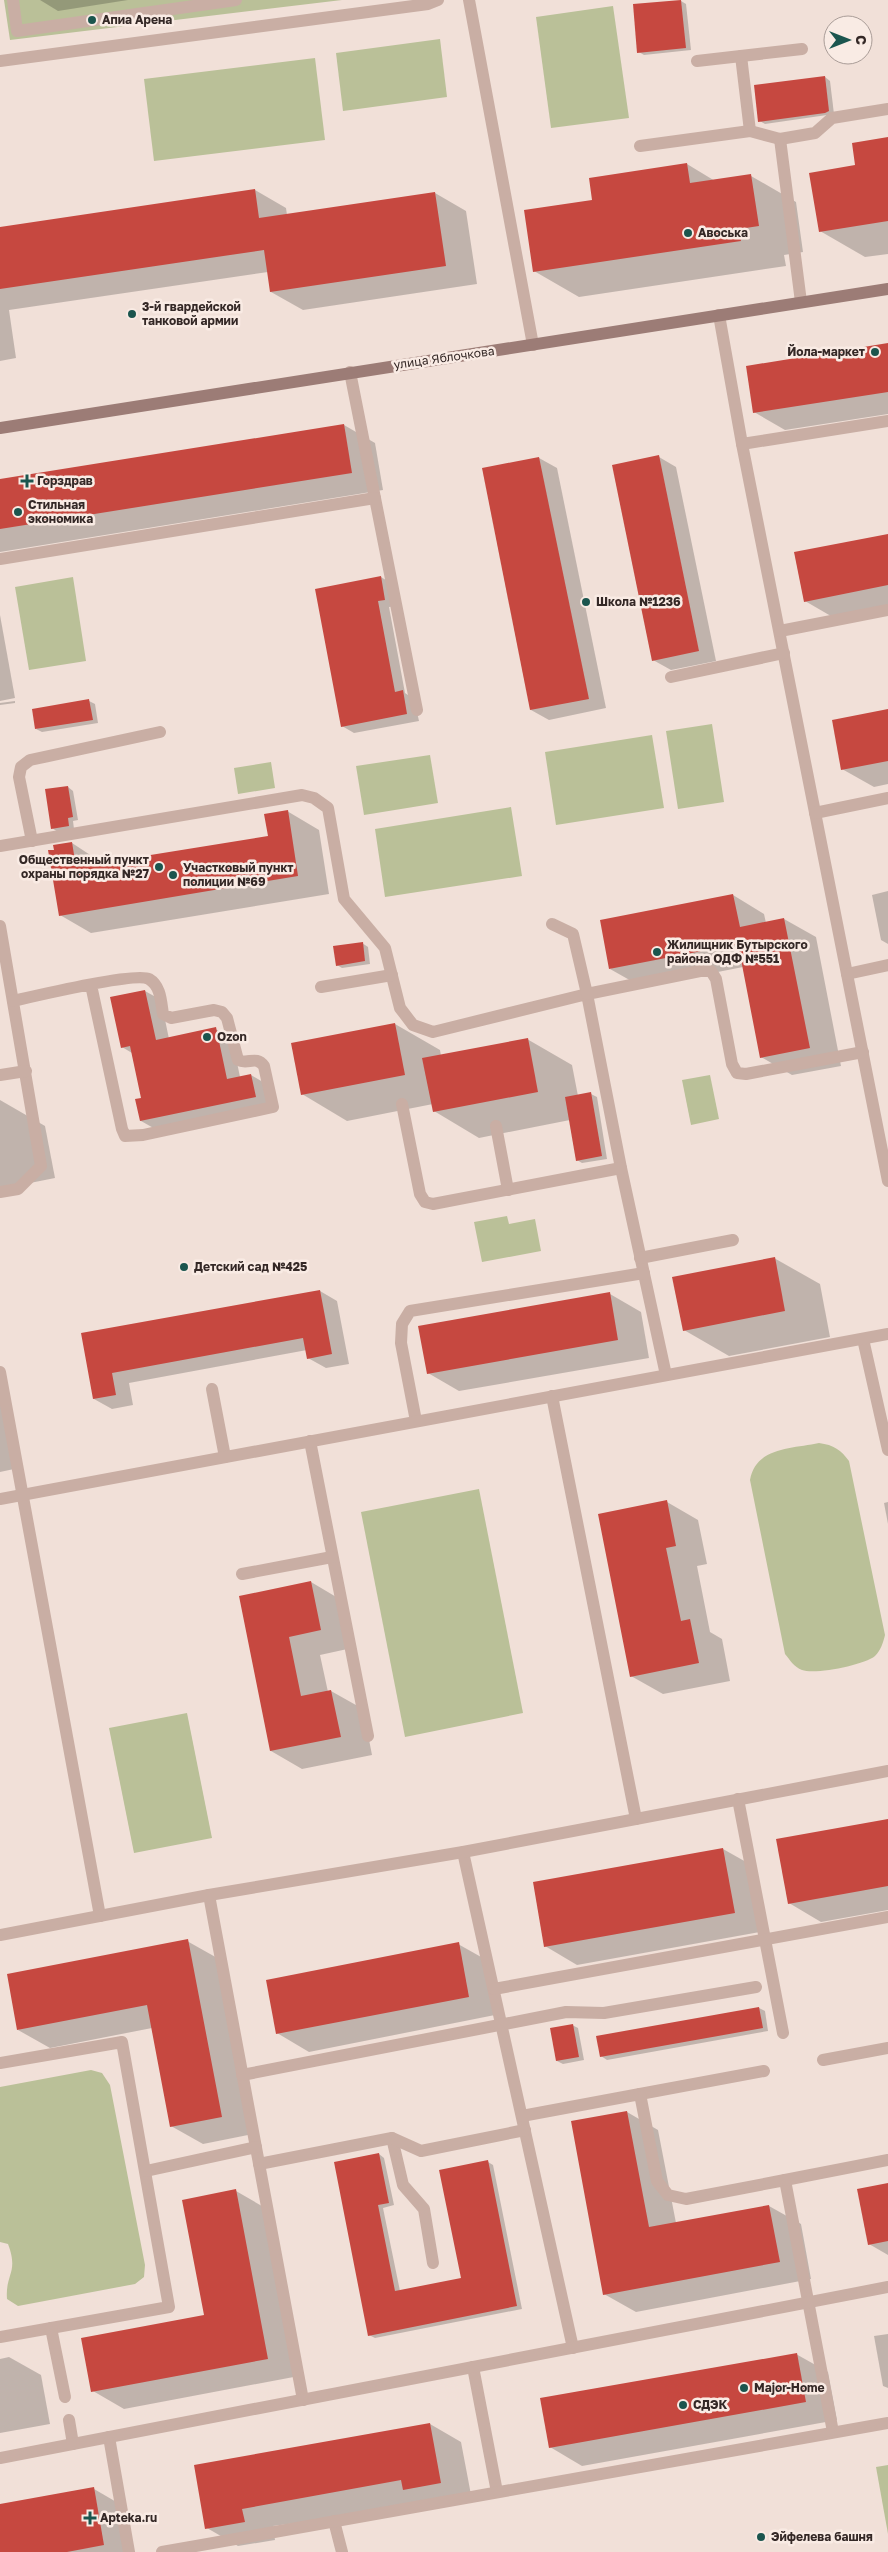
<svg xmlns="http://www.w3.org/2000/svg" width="888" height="2552" font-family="'Golos Text',sans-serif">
<rect width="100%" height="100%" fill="#f1e0d8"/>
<g fill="#bac098">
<polygon points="4,0 342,0 10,40"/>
<polygon points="613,6 629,118 551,128 536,17"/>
<polygon points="440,39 447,97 343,111 336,53"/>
<polygon points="315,58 325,140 154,161 144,79"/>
<polygon points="73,577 86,661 29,670 15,587"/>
<polygon points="712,724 724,802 678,809 666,731"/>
<polygon points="652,735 664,808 556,825 545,752"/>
<polygon points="430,755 438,803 364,815 356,766"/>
<polygon points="271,762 275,788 238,794 234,768"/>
<polygon points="511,807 522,876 385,897 375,829"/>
<polygon points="710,1075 719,1119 691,1125 682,1080"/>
<polygon points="507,1216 509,1224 535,1219 541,1251 482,1262 474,1222"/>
<path d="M 819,1443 C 834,1445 841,1450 849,1461 L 885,1635 C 883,1643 881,1650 875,1656 C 864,1665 815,1675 802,1670 C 794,1667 790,1660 785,1654 L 750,1480 C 756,1447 791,1449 819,1443 Z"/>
<polygon points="479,1489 523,1713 405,1737 361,1512"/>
<polygon points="187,1713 212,1838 134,1853 109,1728"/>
<path d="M 91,2070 L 102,2073 L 110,2085 L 145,2265 L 144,2277 L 135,2284 L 18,2306 L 7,2299 C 5,2274 19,2273 8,2244 L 0,2242 L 0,2087 Z"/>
<polygon points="888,2465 888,2534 876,2467"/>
</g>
<g fill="#0003">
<polygon points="40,0 128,0 58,11"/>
<polygon points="681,1 686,4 691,50 644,55 639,52"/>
<polygon points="825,77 830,81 834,114 765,124 760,121"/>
<polygon points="888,138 888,254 865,257 820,231 857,166"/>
<polygon points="687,164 715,181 751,176 796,202 803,252 784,255 786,266 579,297 534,271 593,201"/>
<polygon points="255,190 286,208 287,215 435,193 466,211 477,284 303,310 271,292 268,272 9,310 16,358 0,361 0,228"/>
<polygon points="888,344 888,414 785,430 754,412"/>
<polygon points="344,425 375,443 383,490 0,552 0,480"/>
<polygon points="659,457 676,467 716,661 671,670 653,660"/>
<polygon points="539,458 557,468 606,708 549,720 531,710"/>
<polygon points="888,535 888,609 836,619 805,601"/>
<polygon points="381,577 392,584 397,606 389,607 405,693 414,699 419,721 354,733 342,726"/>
<polygon points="0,615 15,698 0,701"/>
<polygon points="15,701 15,703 0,705 0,703"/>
<polygon points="89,701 95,704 98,723 42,732 36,729"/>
<polygon points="888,710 888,784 874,787 842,769"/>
<polygon points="68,787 73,791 78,820 73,821 74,829 58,832 52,828"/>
<polygon points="287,811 319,830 329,894 91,933 60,915 55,851 72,843 104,864 269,837"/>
<polygon points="888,891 888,944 881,940 872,895"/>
<polygon points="733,895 764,914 766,923 784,919 816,937 841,1066 792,1075 761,1057 743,967 642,987 610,969"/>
<polygon points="362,943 368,947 370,964 342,968 337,965"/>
<polygon points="145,991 161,1000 169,1039 215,1029 232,1038 240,1077 251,1075 268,1085 272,1106 157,1130 141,1121 142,1099 132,1053 122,1047"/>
<polygon points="395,1024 440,1050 441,1056 527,1039 572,1065 578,1096 591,1094 597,1097 607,1159 582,1163 577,1160 570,1120 479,1138 434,1111 433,1104 347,1121 302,1094"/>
<polygon points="0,1100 45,1126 55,1178 0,1189"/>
<polygon points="774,1258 820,1284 830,1337 729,1356 684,1330"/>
<polygon points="320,1291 337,1301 349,1364 326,1368 308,1358 307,1350 129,1383 133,1405 112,1409 94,1399 82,1334"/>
<polygon points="610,1294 641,1312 649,1358 459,1391 428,1373"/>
<polygon points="0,1396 14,1469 0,1472"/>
<polygon points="667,1502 698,1520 707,1564 697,1566 710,1632 722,1639 730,1681 663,1694 631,1676"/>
<polygon points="888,1502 888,1524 884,1503"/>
<polygon points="311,1582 343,1601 352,1648 320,1655 328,1692 331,1691 363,1709 372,1755 302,1769 271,1751 240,1597"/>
<polygon points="888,1820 888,1910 821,1922 789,1903"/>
<polygon points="723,1849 755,1867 766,1931 577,1965 545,1946"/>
<polygon points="187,1941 219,1959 253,2134 203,2144 171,2126 152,2028 50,2048 18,2030"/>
<polygon points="458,1944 490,1962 500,2014 309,2052 277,2033"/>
<polygon points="759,2008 765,2011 768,2031 607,2060 601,2056"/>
<polygon points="572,2025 578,2028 584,2060 563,2064 557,2061"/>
<polygon points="627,2112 658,2130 676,2223 769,2206 801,2224 811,2279 636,2312 604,2294"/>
<polygon points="379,2154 384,2158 394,2205 383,2208 400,2291 462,2279 488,2162 493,2165 522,2309 375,2338 369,2335"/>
<polygon points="888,2184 888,2255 869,2244"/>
<polygon points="236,2191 267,2209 299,2376 124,2409 93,2391 205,2316"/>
<polygon points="888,2334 888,2388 883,2386 874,2336"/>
<polygon points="796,2354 828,2372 837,2420 582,2466 550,2447"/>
<polygon points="9,2357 41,2375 50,2424 0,2433 0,2359"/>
<polygon points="430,2424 461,2442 472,2500 273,2526 275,2540 238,2546 207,2528 195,2466"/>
<polygon points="94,2489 125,2507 133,2552 0,2552 0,2505"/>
</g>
<g fill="#c64840">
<polygon points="681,0 686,48 637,53 633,4"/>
<polygon points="825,76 829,111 825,113 758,122 754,85"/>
<polygon points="888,137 888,221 819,232 809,173 855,165 852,143"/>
<polygon points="687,163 690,183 751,174 759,226 739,229 741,241 533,272 524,210 592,200 589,178"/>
<polygon points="255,189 259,218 435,192 446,266 270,292 264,250 0,289 0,227"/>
<polygon points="888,343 888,392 753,413 746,366"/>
<polygon points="344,424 352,473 0,529 0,479"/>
<polygon points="659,455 699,651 652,661 612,465"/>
<polygon points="539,457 589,699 530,710 482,468"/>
<polygon points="888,534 888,585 804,602 794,552"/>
<polygon points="381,576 385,600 378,601 395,692 403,690 407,714 341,727 315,589"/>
<polygon points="89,699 93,720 35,729 32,709"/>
<polygon points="888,709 888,761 841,770 832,720"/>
<polygon points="68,786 73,817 68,818 69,826 51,829 45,789"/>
<polygon points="288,810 298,876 59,916 48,850 54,850 53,845 72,842 76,867 268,836 264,814"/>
<polygon points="733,894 740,927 784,918 810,1048 760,1058 738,944 609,969 600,920"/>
<polygon points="363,942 365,961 336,966 333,946"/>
<polygon points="145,990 156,1040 216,1027 227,1079 251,1074 256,1097 140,1121 135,1099 141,1098 130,1046 121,1048 110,997"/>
<polygon points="395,1023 405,1075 301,1095 291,1043"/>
<polygon points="528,1038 538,1092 433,1112 422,1058"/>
<polygon points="591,1092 602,1156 576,1161 565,1097"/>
<polygon points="775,1257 785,1311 683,1331 672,1277"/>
<polygon points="320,1290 332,1354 307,1359 303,1338 112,1373 116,1395 93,1399 81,1333"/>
<polygon points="610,1292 618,1340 427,1374 418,1326"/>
<polygon points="667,1500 676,1546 666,1548 681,1621 690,1619 699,1663 630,1677 598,1514"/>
<polygon points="311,1581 321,1630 289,1637 301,1696 331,1690 341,1737 270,1751 239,1596"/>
<polygon points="888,1819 888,1886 788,1904 776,1839"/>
<polygon points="723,1848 735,1913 544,1947 533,1882"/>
<polygon points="188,1939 222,2117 170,2127 147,2005 17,2030 7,1974"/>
<polygon points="459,1942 469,1997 276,2034 266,1980"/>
<polygon points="759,2007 763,2028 600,2057 596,2036"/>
<polygon points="573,2024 579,2057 556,2061 550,2028"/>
<polygon points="627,2111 649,2227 769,2205 780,2262 603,2295 571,2121"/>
<polygon points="379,2153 389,2203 378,2205 395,2291 461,2278 439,2170 488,2160 517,2306 368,2336 334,2162"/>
<polygon points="888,2183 888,2241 868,2245 857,2189"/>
<polygon points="236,2189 268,2359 91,2392 81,2338 204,2315 182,2200"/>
<polygon points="797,2353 806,2402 549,2448 540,2398"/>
<polygon points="430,2423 441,2483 403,2490 401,2480 242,2509 245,2522 205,2529 194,2465"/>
<polygon points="94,2487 104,2545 67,2552 0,2552 0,2504"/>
</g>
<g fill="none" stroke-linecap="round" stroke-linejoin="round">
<g stroke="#c9aea4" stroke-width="12">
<polyline points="13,0 17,31 236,0"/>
<polyline points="469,0 533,345"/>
<polyline points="741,56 750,131"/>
<polyline points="0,61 428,4 438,0"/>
<polyline points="697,61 802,49"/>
<polyline points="780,139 801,302"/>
<polyline points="640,146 750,131 780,139 815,133 832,118 888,109"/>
<polyline points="719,315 742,444 888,1181"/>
<polyline points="350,372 417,710"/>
<polyline points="742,444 888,421"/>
<polyline points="0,559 375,498"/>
<polyline points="780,631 888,610"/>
<polyline points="671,677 784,653"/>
<polyline points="815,813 888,798"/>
<polyline points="32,841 19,777 21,767 30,760 160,732"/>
<polyline points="0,846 302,795 314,798 328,808 344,899 385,948 400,1008 413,1025 433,1032 587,994 621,1168 666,1375"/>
<polyline points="552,924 573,934 587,994 700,971 711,971 716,979 732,1064 737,1073 746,1074 863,1052"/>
<polyline points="0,926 41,1166 18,1189 0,1192"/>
<polyline points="847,974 888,965"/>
<polyline points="321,987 392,975"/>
<path d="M 13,1001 C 35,996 136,972 149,979 C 161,986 161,1002 163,1014 L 171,1018 L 214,1010 L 222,1012 L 227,1018 L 238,1060 C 248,1065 256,1055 264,1066 L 273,1107 L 143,1135 L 125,1136 L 122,1129 L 91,985"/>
<polyline points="0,1075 26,1071"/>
<polyline points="402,1104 420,1194 425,1202 433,1204 621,1168"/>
<polyline points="496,1126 508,1190"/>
<polyline points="640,1258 733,1240"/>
<polyline points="863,1339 888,1450"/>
<polyline points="0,1372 100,1916"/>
<polyline points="212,1389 225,1457"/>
<polyline points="552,1396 636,1819"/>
<polyline points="416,1421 401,1343 402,1324 410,1311 644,1273"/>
<polyline points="310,1441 368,1736"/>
<polyline points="242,1574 332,1557"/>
<polyline points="738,1799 783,2033"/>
<polyline points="463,1852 573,2348"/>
<polyline points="209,1895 303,2400"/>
<polyline points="494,1989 888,1917"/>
<polyline points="823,2060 888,2048"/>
<polyline points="0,2063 122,2042 169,2307 0,2337"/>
<polyline points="242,2075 566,2012 604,2013 756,1987"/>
<polyline points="640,2094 764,2071"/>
<polyline points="522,2116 640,2094 657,2181 668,2195 686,2199 785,2180 833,2432"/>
<polyline points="392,2138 403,2185 424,2209 433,2263"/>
<polyline points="259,2164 392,2138 421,2151 525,2130"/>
<polyline points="146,2171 256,2147"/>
<polyline points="785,2180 888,2160"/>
<polyline points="51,2328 65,2397"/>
<polyline points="473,2367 497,2492"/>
<polyline points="69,2420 73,2444"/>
<polyline points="109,2437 129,2552"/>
<polyline points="334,2521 342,2552"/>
<polyline points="162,2552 888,2423"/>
</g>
<g stroke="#c9aea4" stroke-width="12">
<polyline points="0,1499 888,1334"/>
<polyline points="0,1935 209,1895 463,1852 888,1771"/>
<polyline points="0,2458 888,2287"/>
</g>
<polyline stroke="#9c7c76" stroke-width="12" points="0,428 888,289"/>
</g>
<g fill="#1b554e" stroke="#f9ebe4" stroke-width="2">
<circle cx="92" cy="20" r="5"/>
<circle cx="688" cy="233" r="5"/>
<circle cx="132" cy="314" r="5"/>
<circle cx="875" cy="352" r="5"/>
<path d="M24.5 473.5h5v5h5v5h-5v5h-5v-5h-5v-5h5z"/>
<circle cx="18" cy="512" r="5"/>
<circle cx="586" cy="602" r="5"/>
<circle cx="159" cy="867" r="5"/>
<circle cx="173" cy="875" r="5"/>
<circle cx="657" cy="952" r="5"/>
<circle cx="207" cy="1037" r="5"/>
<circle cx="184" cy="1267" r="5"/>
<circle cx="744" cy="2388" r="5"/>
<circle cx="683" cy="2405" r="5"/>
<path d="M87.5 2510.5h5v5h5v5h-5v5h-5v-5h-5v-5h5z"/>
<circle cx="761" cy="2537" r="5"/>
</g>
<g text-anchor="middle" stroke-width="5" stroke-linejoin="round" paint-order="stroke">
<g font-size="12" font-weight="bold" fill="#342826" stroke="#f9ebe4" text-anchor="start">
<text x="102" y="24">Апиа Арена</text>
<text x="698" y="237">Авоська</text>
<text x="142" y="311">3-й гвардейской<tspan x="142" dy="14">танковой армии</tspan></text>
<text x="865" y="356" text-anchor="end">Йола-маркет</text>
<text x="37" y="485">Горздрав</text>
<text x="28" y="509">Стильная<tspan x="28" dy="14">экономика</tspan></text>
<text x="596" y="606">Школа №1236</text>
<text x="149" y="864" text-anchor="end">Общественный пункт<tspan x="149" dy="14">охраны порядка №27</tspan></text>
<text x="183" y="872">Участковый пункт<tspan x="183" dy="14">полиции №69</tspan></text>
<text x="667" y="949">Жилищник Бутырского<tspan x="667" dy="14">района ОДФ №551</tspan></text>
<text x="217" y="1041">Ozon</text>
<text x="194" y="1271">Детский сад №425</text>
<text x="754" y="2392">Major-Home</text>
<text x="693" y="2409">СДЭК</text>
<text x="100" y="2522">Apteka.ru</text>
<text x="771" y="2541">Эйфелева башня</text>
</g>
<g font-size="12" fill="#342826" stroke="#f9ebe4">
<text transform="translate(444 358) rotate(-8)" y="4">улица Яблочкова</text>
</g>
</g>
<g transform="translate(848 40) rotate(90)"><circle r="24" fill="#f9ebe4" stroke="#aa9d98"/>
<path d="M0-4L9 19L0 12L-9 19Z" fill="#1b554e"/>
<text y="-8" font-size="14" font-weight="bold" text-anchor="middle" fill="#342826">С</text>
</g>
</svg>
